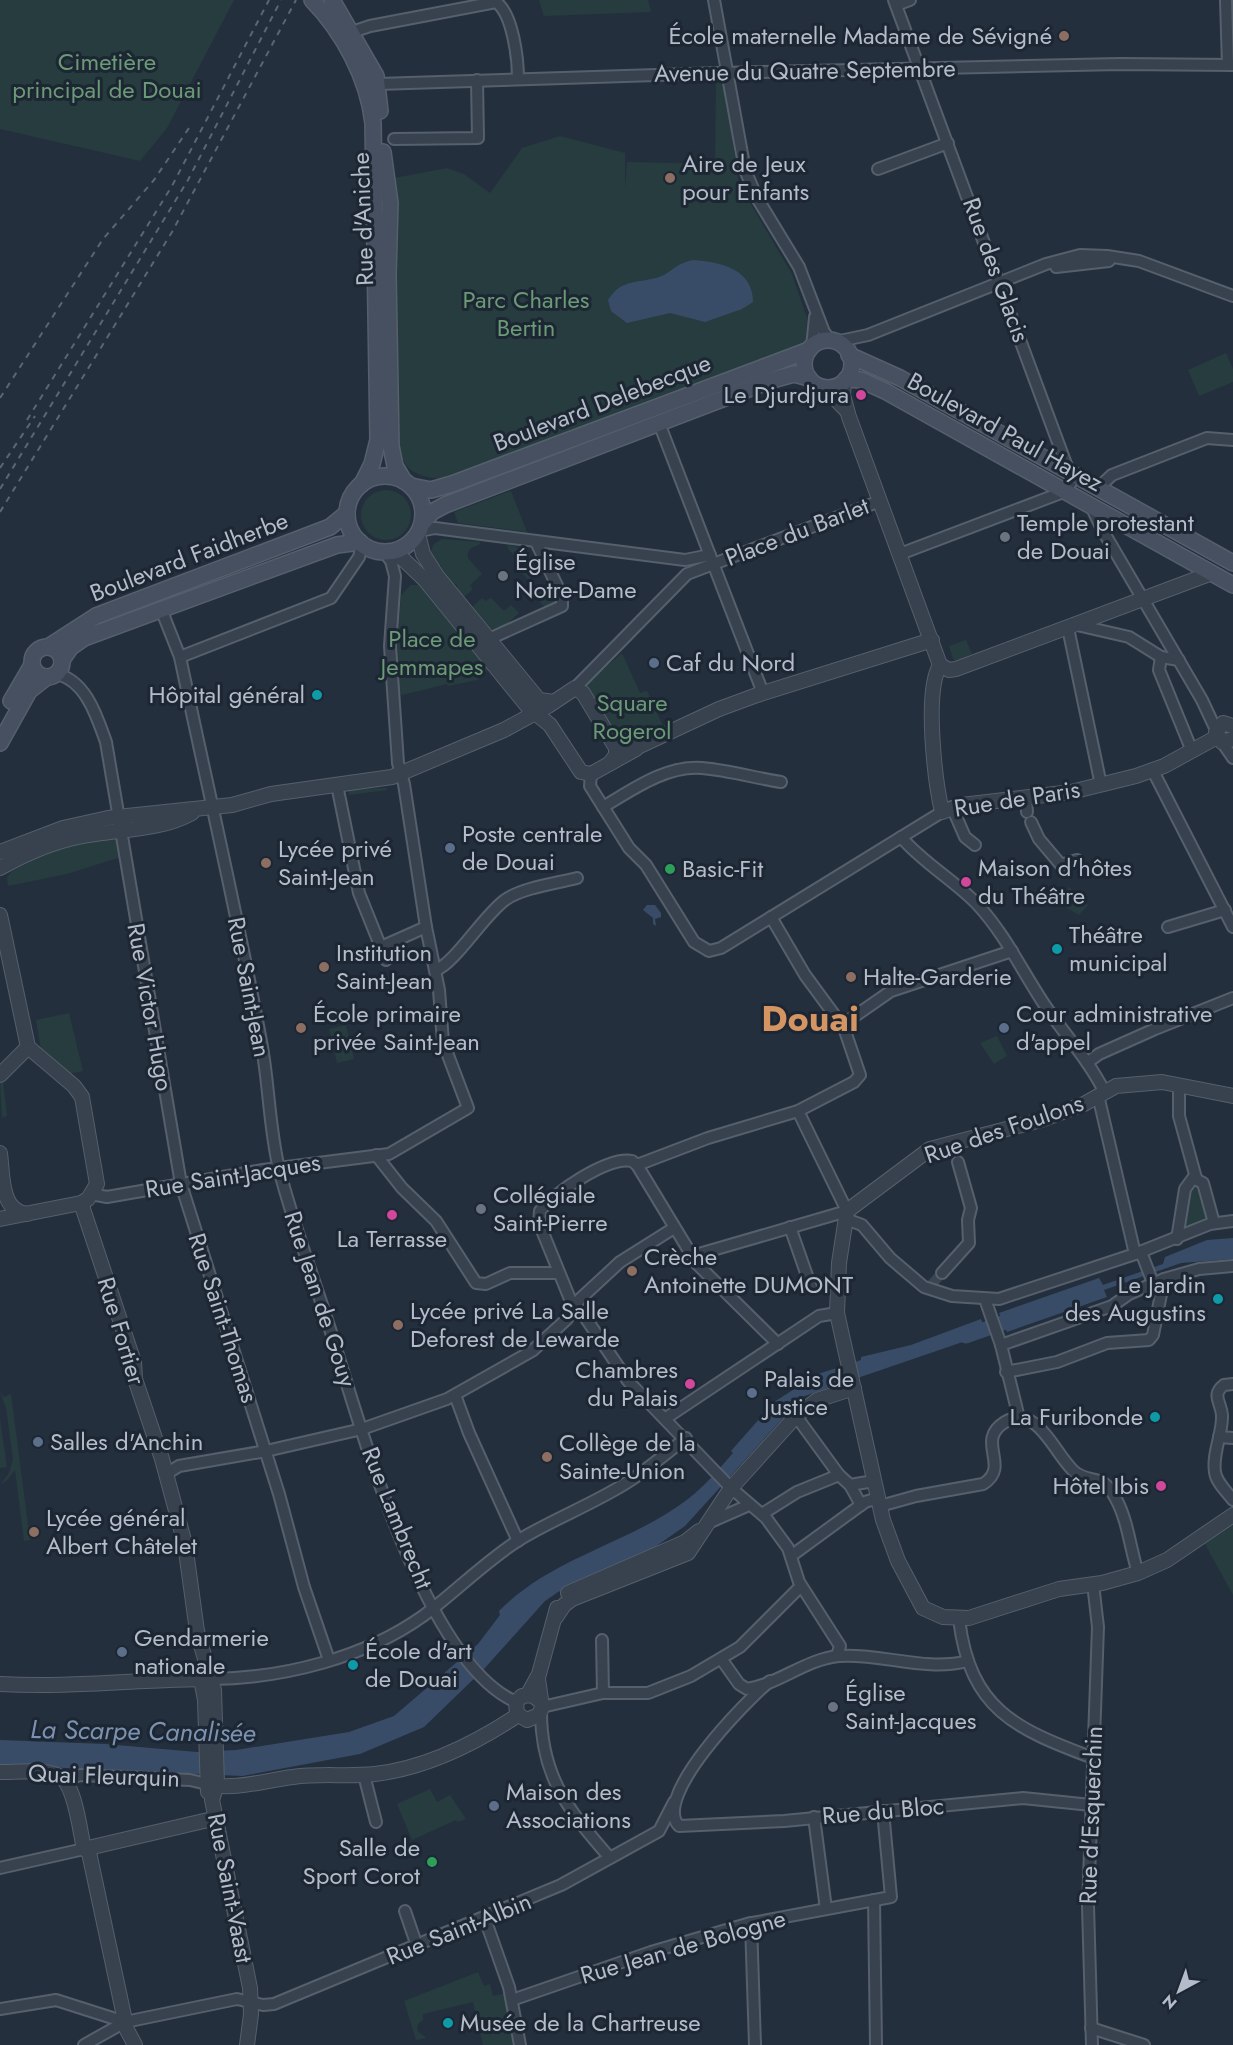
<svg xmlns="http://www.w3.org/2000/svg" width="1233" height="2045" font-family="Jost,sans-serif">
<rect width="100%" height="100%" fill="#242f3e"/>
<g fill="#263c3f">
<polygon points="0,0 234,0 167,128 140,161 0,129"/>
<polygon points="539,0 648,0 651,12 544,16"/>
<path d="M 716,82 L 724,83 L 739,184 L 792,274 L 807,318 L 806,343 L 652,399 L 447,479 C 418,478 403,472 396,442 L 394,178 L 447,168 L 464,174 L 490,193 L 522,148 L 560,136 L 625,153 L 625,189 L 627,162 L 715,164 Z"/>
<polygon points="1226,353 1233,369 1233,382 1199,396 1188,370"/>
<circle cx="386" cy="515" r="25"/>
<polygon points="511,491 527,532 458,523 454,512"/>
<path d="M 442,539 L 481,542 C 477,549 467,544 468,558 L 482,574 L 470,585 L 473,589 L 463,598 L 456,589 L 458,587 L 456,584 L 453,585 L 441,570 L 441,565 L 439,566 L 430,553 L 434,544 Z"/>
<path d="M 508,545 L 528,550 C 532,559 535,572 529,580 L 519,570 L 524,565 L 508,549 Z"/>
<polygon points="411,585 422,585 489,669 477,680 448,686 447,684 402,695 399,693 397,642 401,595"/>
<polygon points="545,586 550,595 559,596 560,599 549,611 535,597"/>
<polygon points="482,598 485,601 491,598 504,611 511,605 519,613 505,626 490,629 471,608"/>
<polygon points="966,640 972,654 956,661 953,659 949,646"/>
<polygon points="622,653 640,693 647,691 664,728 622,749 583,687"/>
<polygon points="387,788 387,790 349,795 348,789"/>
<path d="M 116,837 L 121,857 L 67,874 L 8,886 L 7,877 C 23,854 89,842 116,837 Z"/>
<polygon points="1069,887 1088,905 1079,915 1057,902"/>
<polygon points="69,1013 83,1071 68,1074 41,1050 36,1020"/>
<polygon points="346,1025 354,1059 337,1063 329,1029"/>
<polygon points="997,1036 1007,1056 994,1064 980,1043"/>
<polygon points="0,1079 3,1082 7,1116 2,1117"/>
<polygon points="1196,1184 1201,1185 1209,1219 1182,1230 1190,1188"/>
<polygon points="0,1392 4,1397 11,1394 30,1540 24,1541 15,1470 7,1480 0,1485 9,1473 13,1459 6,1408"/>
<polygon points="0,1419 7,1467 0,1468"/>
<polygon points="1233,1525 1233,1595 1205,1544"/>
<polygon points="430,1789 437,1802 450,1795 466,1819 458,1822 456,1820 412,1840 397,1804"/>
<path d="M 478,1972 L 484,1986 L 490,1984 L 493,1996 L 506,1993 L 515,2045 L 483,2045 L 473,2002 L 423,2014 L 423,2020 L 418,2024 C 414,2034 423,2033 426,2038 L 416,2040 L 404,2001 Z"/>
</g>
<g fill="#394c67">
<path d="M 693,260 C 721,262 753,269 753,302 L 742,309 L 705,322 L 670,313 L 627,323 L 611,311 L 608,300 C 622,278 637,284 659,277 C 673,272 674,264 693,260 Z"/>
<polygon points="647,905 655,905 661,913 661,917 655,919 656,926 653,924 653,918 643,910"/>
<polygon points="1233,1238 1233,1259 1181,1263 1104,1290 1107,1297 1007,1332 999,1313 1099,1278 1103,1285 1163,1264 1165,1257 1207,1240"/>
<path d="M 981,1319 L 986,1334 L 802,1397 L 685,1526 L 652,1549 L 558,1592 L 545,1601 L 483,1670 L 424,1727 L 360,1754 L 242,1776 L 0,1765 L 0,1740 L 105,1744 L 197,1752 L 236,1750 L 349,1732 L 394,1716 L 478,1644 L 500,1615 L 499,1611 C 552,1557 629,1544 688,1499 C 705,1486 719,1469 733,1453 L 731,1451 L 774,1402 L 818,1374 L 861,1360 L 861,1357 L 911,1345 Z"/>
</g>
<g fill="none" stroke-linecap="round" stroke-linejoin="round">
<polyline stroke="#394c67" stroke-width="15" points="966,1336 1022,1316"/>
<g stroke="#3a4453" stroke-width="10" stroke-dasharray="10 5" stroke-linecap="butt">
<polyline points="955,1150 958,1162"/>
<polyline points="932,1284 942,1273"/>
</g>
<g stroke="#565f6c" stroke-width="14">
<g id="minor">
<polyline points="714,0 745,170 757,198 799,267 824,332 831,341"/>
<polyline points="894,0 1069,472"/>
<polyline points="1226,0 1228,65"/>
<polyline points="896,5 910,0"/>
<path d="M 352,32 L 370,26 L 496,2 C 513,14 518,59 518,79"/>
<polyline points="378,84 719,73 1120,64 1233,65"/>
<polyline points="394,139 478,138 477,80"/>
<polyline points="878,169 948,143"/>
<polyline points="1056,267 1109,261"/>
<polyline points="835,342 868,335 1046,264 1080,255 1107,256 1139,261 1233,296"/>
<polyline points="812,347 815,317"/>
<polyline points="659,423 763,693"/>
<polyline points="1098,488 1112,475 1207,438 1233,440"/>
<polyline points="1091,506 1103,531 1202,700 1216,730"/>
<polyline points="420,531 435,528 685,560 710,555"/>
<polyline points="900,554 1066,491 1075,475"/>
<path d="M 161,609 L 180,657 C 207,785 237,913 261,1041 C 269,1083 269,1127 279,1169 C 293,1223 313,1276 330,1329 C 360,1424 423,1661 516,1702"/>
<polyline points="1077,625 1129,637 1161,657 1179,660"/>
<polyline points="1068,628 1101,785"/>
<polyline points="489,639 562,606 562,596 536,542"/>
<polyline points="180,657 331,598 359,557 362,544"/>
<polyline points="1161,657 1159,670 1192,751"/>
<path d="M 56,674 C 86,680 97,717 106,742 L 181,1184 L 279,1494 L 304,1587 L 329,1660"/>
<polyline points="575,688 687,574 880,501"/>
<polyline points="1222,742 1233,758"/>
<polyline points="1153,771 1233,927"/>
<polyline points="591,774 590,786 629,848 646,865 694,942 709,951 721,948 942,812"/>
<polyline points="337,785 359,893 386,960"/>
<polyline points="1026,799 1027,812"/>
<path d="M 603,807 C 632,790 666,765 702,768 C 728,770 755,778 781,782"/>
<polyline points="952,807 965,837 975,845"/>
<polyline points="1031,822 1039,839 1061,865 1077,860"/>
<path d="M 901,837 C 923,863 954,880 977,904 C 1005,934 1022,971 1044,1004 C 1064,1034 1088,1059 1104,1091"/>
<polyline points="1168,927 1225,910"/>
<polyline points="381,947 426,927"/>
<path d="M 436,970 C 455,963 484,915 505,900 C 521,888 557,883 577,878"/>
<polyline points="842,1025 891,991 1012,951"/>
<polyline points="1088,1062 1099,1054 1155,1029 1233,998"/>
<polyline points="1179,1085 1179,1116 1196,1178"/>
<polyline points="1098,1095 1135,1254"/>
<polyline points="376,1155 402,1188 436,1221 476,1283 486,1284 510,1273 558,1273"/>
<polyline points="637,1165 708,1138 798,1111 854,1082 860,1075 844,1028 805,975 771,917"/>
<polyline points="91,1194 107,1197 263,1170 389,1154 468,1108 443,1042 439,990 426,927 404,784 398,763 390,646 395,576 391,561 384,552"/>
<polyline points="846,1219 862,1225 890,1258 924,1287 952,1296 999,1299 1135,1254 1210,1224 1233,1221"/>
<polyline points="790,1227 811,1287"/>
<polyline points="1177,1239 1185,1189 1193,1178 1203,1183 1214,1223"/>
<polyline points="1141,1252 1153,1283"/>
<polyline points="692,1256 847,1211 798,1111"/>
<polyline points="942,1273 969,1243 968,1220 971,1208 958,1162"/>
<polyline points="985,1299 1001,1345 1019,1418"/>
<path d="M 778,1344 L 697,1264 L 637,1165 L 632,1161 C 608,1156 554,1193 540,1211 L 539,1223 L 570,1299 L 585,1317 L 628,1381 L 731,1488 L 766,1518 L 788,1548 L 799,1582 L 840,1646 L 837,1656"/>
<polyline points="1001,1345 1112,1306 1129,1294 1164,1279 1199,1269 1233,1266"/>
<polyline points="1006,1372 1057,1362 1107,1343 1149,1340 1153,1335 1164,1279"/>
<path d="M 1233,1384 L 1224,1385 C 1211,1395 1221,1402 1222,1415 C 1223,1433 1212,1453 1215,1472 C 1216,1482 1227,1492 1233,1500"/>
<polyline points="455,1395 469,1433 518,1541"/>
<polyline points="796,1416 839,1475 850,1485 861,1505"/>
<polyline points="666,1418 819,1316 837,1313"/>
<polyline points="1219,1437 1233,1438"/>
<polyline points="166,1474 179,1466 266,1451 362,1429 447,1399 532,1351 567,1319 580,1299 620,1262 674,1228"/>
<polyline points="850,1485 874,1481"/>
<path d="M 880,1506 L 916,1496 L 983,1484 C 1012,1466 974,1441 1005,1422 C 1038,1402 1056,1458 1076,1473 C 1094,1485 1102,1472 1116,1499 C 1128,1521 1130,1548 1138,1573"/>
<polyline points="762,1514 797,1492 839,1475"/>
<polyline points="708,1523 749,1505"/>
<polyline points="791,1556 865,1502 878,1498"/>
<path d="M 959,1619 C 970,1710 1016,1729 1093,1758"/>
<polyline points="602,1640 603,1693"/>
<path d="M 722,1660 L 739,1684 L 747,1689 C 779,1684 806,1659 839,1656 C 882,1653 925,1672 968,1661"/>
<path d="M 212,1679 C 284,1678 364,1658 423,1616 C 454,1593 487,1560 519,1540 C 555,1518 596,1503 631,1480 C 650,1467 668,1452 686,1438"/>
<path d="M 770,1681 C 747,1700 651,1797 679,1826 L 784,1821 L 1023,1798 L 1091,1805"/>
<polyline points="542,1707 603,1693 648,1693 691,1676 740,1647 801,1586"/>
<path d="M 541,1712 C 541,1777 569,1811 610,1858"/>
<polyline points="364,1775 376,1822"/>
<polyline points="65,1780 80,1775 190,1780 207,1784"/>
<polyline points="814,1817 826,1909"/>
<polyline points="0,1868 84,1849"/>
<polyline points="874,1900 876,2045"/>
<polyline points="405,1911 417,1946"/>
<polyline points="485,1919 509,1987 520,2045"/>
<polyline points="751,1923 755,2045"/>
<polyline points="512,2000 651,1952 747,1924 891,1897 883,1811"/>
<polyline points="0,2009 56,2000 125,2022 237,1999 263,2005 274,2004 561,1885 659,1831 674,1802"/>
<polyline points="1091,2028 1144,2045"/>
<polyline points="84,2045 125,2022"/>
<polyline points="1092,2045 1088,1906 1098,1627 1093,1584"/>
</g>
</g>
<g stroke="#565f6c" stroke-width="16">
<g id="tertiary">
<polyline points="844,382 843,395 849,417 940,665"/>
<polyline points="825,388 846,410"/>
<polyline points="418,534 423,554 437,576 539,700 554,702"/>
<polyline points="392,552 404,560 425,580 528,707 550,725 581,772 591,774 636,749"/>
<path d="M 940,665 C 924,692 935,781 942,812 L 962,805 L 1071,792 L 1136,776 L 1164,766 L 1217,737"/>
<polyline points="940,665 949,670 956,669 1212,573"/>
<polyline points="1233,726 1223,723 1216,732 1222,742 1233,739"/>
<polyline points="627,752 719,709 757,695 932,640"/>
<polyline points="0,852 63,828 108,818 232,805 271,794 392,777 504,730 548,706 575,688 583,693 616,748 616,755 610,763"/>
<path d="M 0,868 C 28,852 62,838 95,834 C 128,829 163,829 192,813"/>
<polyline points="0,915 28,1047"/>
<polyline points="0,1075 28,1047"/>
<polyline points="1233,1096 1162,1082 1116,1086 1084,1104 1041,1120 930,1149 847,1211 839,1263 837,1313 883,1520 898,1561 923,1608 943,1617 969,1618 1059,1589 1102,1583 1138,1573 1167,1560 1233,1515"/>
<path d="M 0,1153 C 3,1175 0,1211 27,1214"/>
<polyline points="81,1203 134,1362 135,1379 162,1459 185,1544 197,1631 214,1690 217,1784 212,1800 250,1988 251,2014 247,2045"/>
<polyline points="0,1219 81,1203 88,1199 97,1184 82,1097 74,1086 28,1047"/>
<polyline points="568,1593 685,1542 699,1531"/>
<polyline points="556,1617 564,1605 572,1599 688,1553 731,1488 796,1416 817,1400 854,1388"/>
<polyline points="201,1679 205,1700 208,1792"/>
<polyline points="538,1679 542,1707 539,1715 527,1720 517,1714 516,1702 522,1696 532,1695 540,1701"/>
<path d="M 0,1684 C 71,1688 141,1679 212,1679"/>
<polyline points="528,1694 539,1674 557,1608"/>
<path d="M 0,1772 C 17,1772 41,1769 57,1775 C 75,1780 80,1832 84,1849 L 208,1820 L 216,1823"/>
<path d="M 207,1784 C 234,1791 266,1780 293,1777 C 320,1773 348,1777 375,1774 C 426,1768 476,1743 518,1715"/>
<polyline points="88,1848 127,2030 135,2045"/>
</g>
</g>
<g stroke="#565f6c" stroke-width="18">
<g id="secondary">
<path d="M 312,0 C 343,32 368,78 373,123 L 378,440 L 372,464 L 362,484"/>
<polyline points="332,0 376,76 380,111"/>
<polyline points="383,152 390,203 388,274 391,446 395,466 404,481"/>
<circle cx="828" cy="364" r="24"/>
<polyline points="849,355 900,378 1233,563"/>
<polyline points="846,379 861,380 885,391 1233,585"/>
<circle cx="385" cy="514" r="38"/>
<polyline points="411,486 431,490 452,484 809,350"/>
<polyline points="422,524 432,512 445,505 772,380 794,374 809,378"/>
<circle cx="47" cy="662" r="15"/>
<polyline points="48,647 96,616 330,527 347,513"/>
<polyline points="62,660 71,647 84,638 337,545 360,542"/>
<polyline points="11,701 32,665"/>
<polyline points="0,743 29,691 47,677"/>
</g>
</g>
<use href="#minor" stroke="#38414e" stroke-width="10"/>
<use href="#tertiary" stroke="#38414e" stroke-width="14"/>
<use href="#secondary" stroke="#465061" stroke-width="15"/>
<g stroke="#5a6575" stroke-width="2" stroke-dasharray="6 6" stroke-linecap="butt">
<polyline points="0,398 103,239 154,180 191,125"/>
<polyline points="27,420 172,186 269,0"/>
<polyline points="0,468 35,416"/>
<polyline points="0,489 188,180 281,0"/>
<polyline points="0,512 172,232 296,0"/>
</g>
</g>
<g fill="#8d6e63" stroke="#1d2633" stroke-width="2">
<circle cx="1064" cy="36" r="6"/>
<circle cx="670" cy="178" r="6"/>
<circle cx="266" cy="863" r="6"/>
<circle cx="324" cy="967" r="6"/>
<circle cx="851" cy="977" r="6"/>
<circle cx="301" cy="1028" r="6"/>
<circle cx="632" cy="1271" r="6"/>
<circle cx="398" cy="1325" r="6"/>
<circle cx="547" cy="1457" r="6"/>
<circle cx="34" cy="1532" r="6"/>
</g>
<g fill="#d1479c" stroke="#1d2633" stroke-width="2">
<circle cx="861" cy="395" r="6"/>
<circle cx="966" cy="882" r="6"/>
<circle cx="392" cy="1215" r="6"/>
<circle cx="690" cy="1384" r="6"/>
<circle cx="1161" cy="1486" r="6"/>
</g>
<g fill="#6b7280" stroke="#1d2633" stroke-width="2">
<circle cx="1005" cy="537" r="6"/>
<circle cx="503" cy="576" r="6"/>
<circle cx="481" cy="1209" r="6"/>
<circle cx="833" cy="1707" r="6"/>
</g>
<g fill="#5c6f8a" stroke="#1d2633" stroke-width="2">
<circle cx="654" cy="663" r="6"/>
<circle cx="450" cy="848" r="6"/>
<circle cx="1004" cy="1028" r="6"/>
<circle cx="752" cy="1393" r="6"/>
<circle cx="38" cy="1442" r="6"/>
<circle cx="122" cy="1652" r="6"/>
<circle cx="494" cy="1806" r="6"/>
</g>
<g fill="#0f9aa8" stroke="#1d2633" stroke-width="2">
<circle cx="317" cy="695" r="6"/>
<circle cx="1057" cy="949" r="6"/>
<circle cx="1218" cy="1299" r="6"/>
<circle cx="1155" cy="1417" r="6"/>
<circle cx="353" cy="1665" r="6"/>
<circle cx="448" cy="2023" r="6"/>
</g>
<g fill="#2e9e5b" stroke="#1d2633" stroke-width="2">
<circle cx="670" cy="869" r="6"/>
<circle cx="432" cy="1862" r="6"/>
</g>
<g text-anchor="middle" stroke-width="6" stroke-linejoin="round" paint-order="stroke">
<g font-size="24" fill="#b4bcc9" stroke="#1d2633" text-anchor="start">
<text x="1052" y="44" text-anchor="end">École maternelle Madame de Sévigné</text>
<text x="682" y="172">Aire de Jeux<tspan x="682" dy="28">pour Enfants</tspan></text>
<text x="849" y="403" text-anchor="end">Le Djurdjura</text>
<text x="1017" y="531">Temple protestant<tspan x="1017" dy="28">de Douai</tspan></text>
<text x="515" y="570">Église<tspan x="515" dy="28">Notre-Dame</tspan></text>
<text x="666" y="671">Caf du Nord</text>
<text x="305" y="703" text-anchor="end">Hôpital général</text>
<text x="462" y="842">Poste centrale<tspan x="462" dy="28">de Douai</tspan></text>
<text x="278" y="857">Lycée privé<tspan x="278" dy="28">Saint-Jean</tspan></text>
<text x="978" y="876">Maison d'hôtes<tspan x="978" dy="28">du Théâtre</tspan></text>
<text x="682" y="877">Basic-Fit</text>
<text x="1069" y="943">Théâtre<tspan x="1069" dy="28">municipal</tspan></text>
<text x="336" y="961">Institution<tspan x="336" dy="28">Saint-Jean</tspan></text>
<text x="863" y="985">Halte-Garderie</text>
<text x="313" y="1022">École primaire<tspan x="313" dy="28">privée Saint-Jean</tspan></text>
<text x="1016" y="1022">Cour administrative<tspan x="1016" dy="28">d'appel</tspan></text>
<text x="493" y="1203">Collégiale<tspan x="493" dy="28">Saint-Pierre</tspan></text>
<text x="392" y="1247" text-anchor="middle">La Terrasse</text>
<text x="644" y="1265">Crèche<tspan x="644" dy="28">Antoinette DUMONT</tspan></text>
<text x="1206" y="1293" text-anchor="end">Le Jardin<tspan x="1206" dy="28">des Augustins</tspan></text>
<text x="410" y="1319">Lycée privé La Salle<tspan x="410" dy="28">Deforest de Lewarde</tspan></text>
<text x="678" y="1378" text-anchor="end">Chambres<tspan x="678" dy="28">du Palais</tspan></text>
<text x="764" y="1387">Palais de<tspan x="764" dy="28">Justice</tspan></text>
<text x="1143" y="1425" text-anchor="end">La Furibonde</text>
<text x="50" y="1450">Salles d'Anchin</text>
<text x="559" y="1451">Collège de la<tspan x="559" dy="28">Sainte-Union</tspan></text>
<text x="1149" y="1494" text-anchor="end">Hôtel Ibis</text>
<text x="46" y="1526">Lycée général<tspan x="46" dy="28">Albert Châtelet</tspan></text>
<text x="134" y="1646">Gendarmerie<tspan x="134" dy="28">nationale</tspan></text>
<text x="365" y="1659">École d'art<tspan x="365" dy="28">de Douai</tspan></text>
<text x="845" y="1701">Église<tspan x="845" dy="28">Saint-Jacques</tspan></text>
<text x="506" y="1800">Maison des<tspan x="506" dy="28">Associations</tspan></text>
<text x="420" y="1856" text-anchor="end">Salle de<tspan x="420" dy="28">Sport Corot</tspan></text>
<text x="460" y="2031">Musée de la Chartreuse</text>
</g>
<g font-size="24" fill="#6b9a76" stroke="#1d2633">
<text x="107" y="70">Cimetière<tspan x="107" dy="28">principal de Douai</tspan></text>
<text x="526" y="308">Parc Charles<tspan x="526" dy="28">Bertin</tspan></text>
<text x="432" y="647">Place de<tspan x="432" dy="28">Jemmapes</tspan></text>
<text x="632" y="711">Square<tspan x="632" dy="28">Rogerol</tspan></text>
</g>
<g font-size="24" fill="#b4bcc9" stroke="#1d2633">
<text transform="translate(805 71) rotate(-1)" y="8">Avenue du Quatre Septembre</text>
<text transform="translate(363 219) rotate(-92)" y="8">Rue d'Aniche</text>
<text transform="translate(996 270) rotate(70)" y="8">Rue des Glacis</text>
<text transform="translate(602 403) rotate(-21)" y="8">Boulevard Delebecque</text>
<text transform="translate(1005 432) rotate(29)" y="8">Boulevard Paul Hayez</text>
<text transform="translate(797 532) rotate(-21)" y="8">Place du Barlet</text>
<text transform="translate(189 557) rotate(-21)" y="8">Boulevard Faidherbe</text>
<text transform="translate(1017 799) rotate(-9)" y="8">Rue de Paris</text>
<text transform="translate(249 987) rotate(79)" y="8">Rue Saint-Jean</text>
<text transform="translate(150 1007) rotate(80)" y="8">Rue Victor Hugo</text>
<text transform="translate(1004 1129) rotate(-19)" y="8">Rue des Foulons</text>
<text transform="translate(233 1176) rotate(-9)" y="8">Rue Saint-Jacques</text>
<text transform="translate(320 1299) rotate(72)" y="8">Rue Jean de Gouy</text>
<text transform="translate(223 1318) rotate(72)" y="8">Rue Saint-Thomas</text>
<text transform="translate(121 1331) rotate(73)" y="8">Rue Fortier</text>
<text transform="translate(397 1518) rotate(68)" y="8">Rue Lambrecht</text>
<text transform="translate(104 1776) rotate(2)" y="8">Quai Fleurquin</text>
<text transform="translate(883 1811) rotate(-5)" y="8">Rue du Bloc</text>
<text transform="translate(1091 1815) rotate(-88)" y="8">Rue d'Esquerchin</text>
<text transform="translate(230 1888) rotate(79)" y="8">Rue Saint-Vaast</text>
<text transform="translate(459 1929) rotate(-22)" y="8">Rue Saint-Albin</text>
<text transform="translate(683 1947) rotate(-16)" y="8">Rue Jean de Bologne</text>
</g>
<g font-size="26" font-style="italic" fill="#7c92b1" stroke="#1d2633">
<text transform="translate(143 1731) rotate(1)" y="9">La Scarpe Canalisée</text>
</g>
<g font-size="36" font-weight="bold" fill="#d59563" stroke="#1d2633">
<text x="810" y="1031">Douai</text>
</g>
</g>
<g transform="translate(1179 1991) rotate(221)" stroke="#1d2633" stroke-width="4.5" paint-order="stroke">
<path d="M0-4.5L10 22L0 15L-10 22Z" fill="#b4bcc9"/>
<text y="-9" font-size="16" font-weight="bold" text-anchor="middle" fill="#b4bcc9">N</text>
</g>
</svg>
